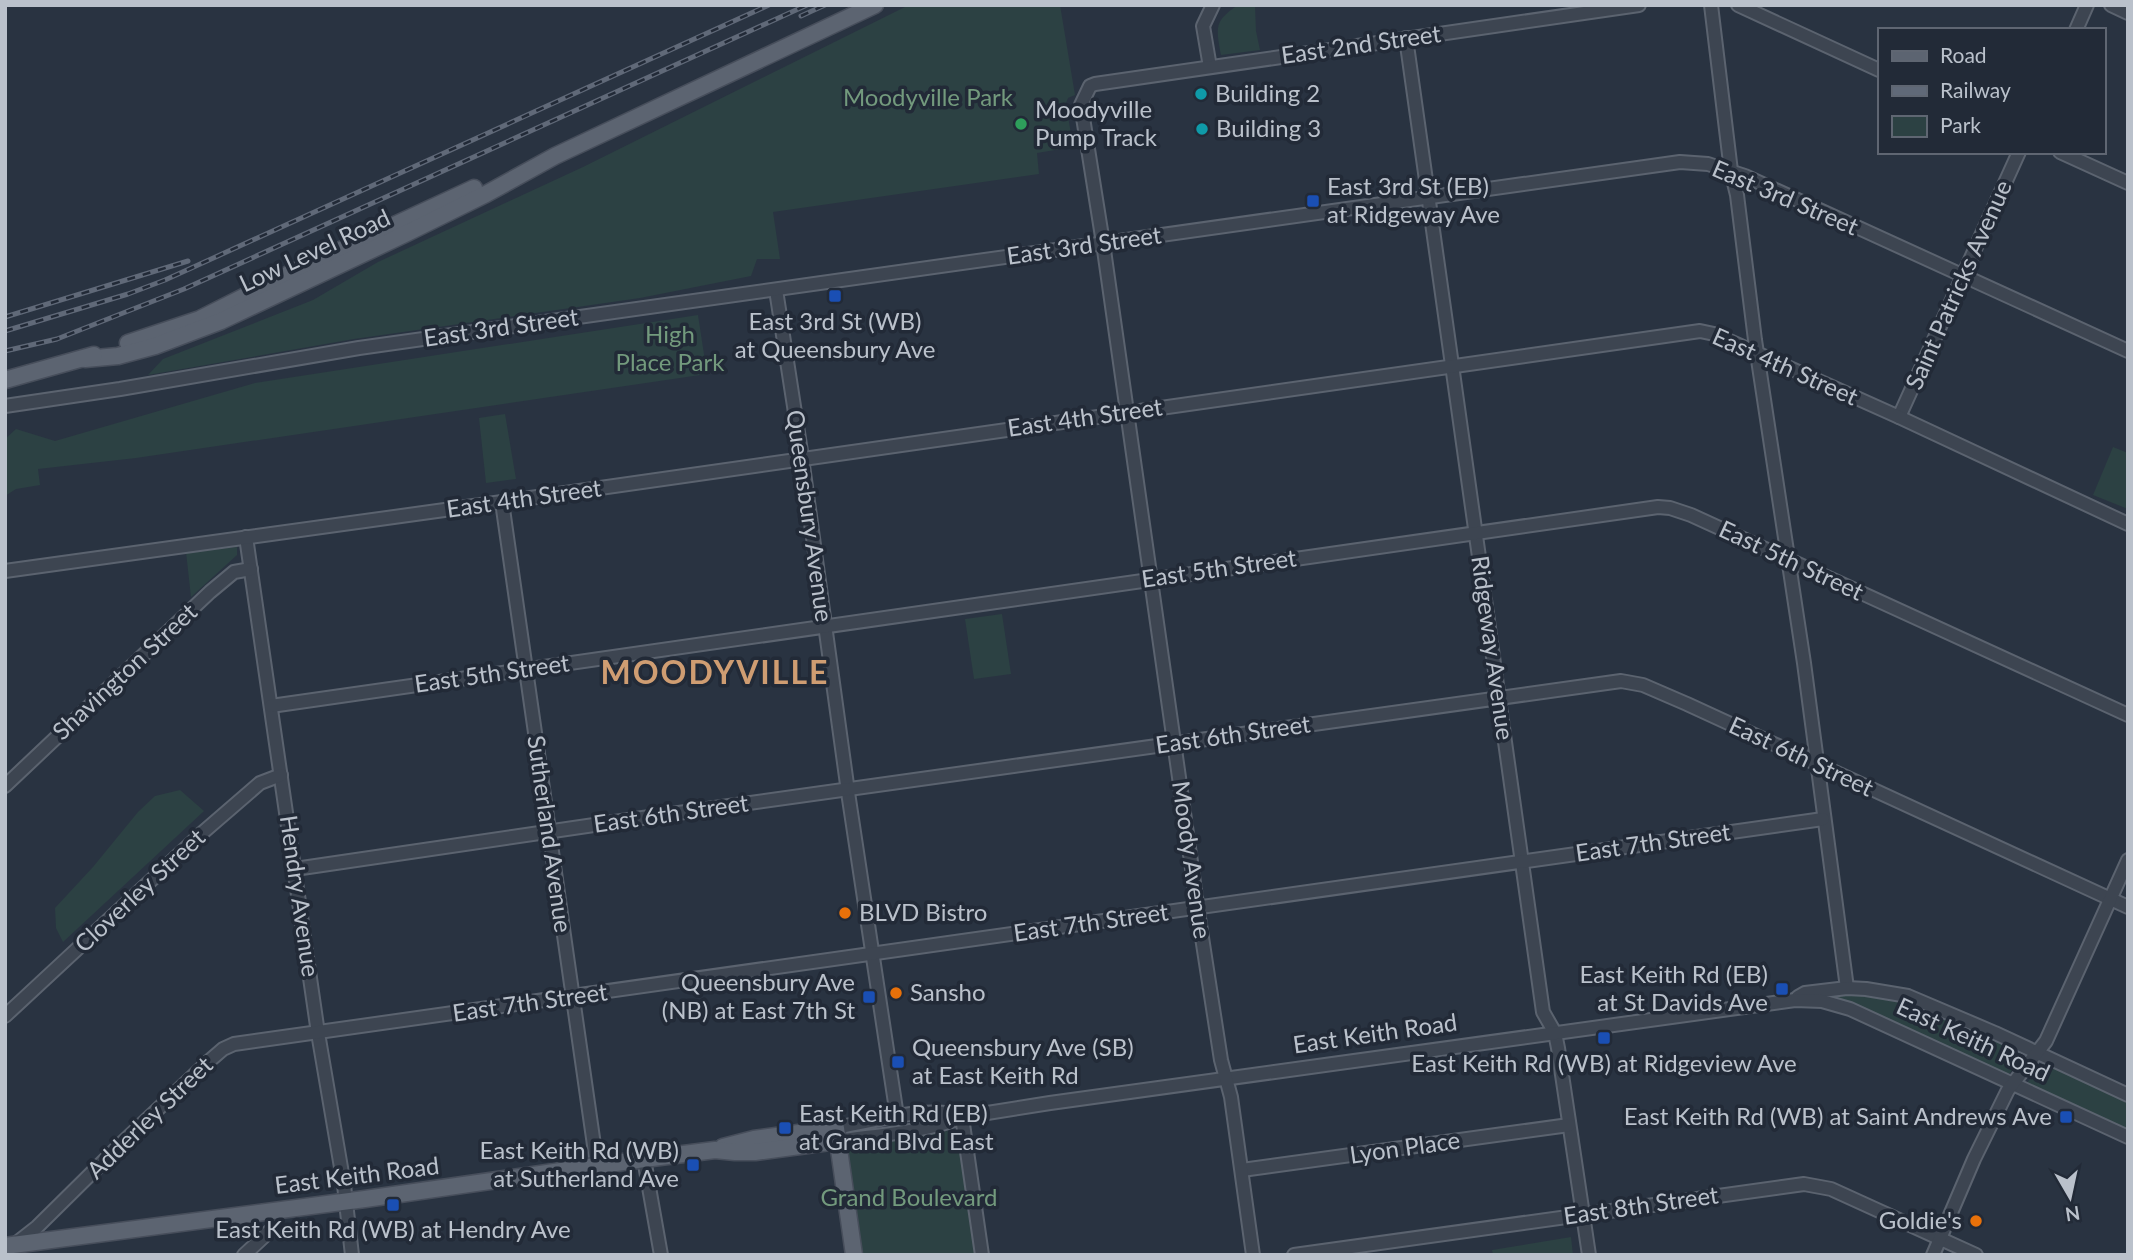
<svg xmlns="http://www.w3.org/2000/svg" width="2133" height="1260" font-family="Lato,sans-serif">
<rect width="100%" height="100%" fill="#293341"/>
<g fill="#2c4143">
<polygon points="909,5 1060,5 1075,95 1068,98 1066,103 1073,147 1037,153 1039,174 773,212 780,259 757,259 751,276 640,298 354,339 148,375 163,359 313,300 378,262 583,167"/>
<path d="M 1238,5 L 1255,5 L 1256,31 L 1260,50 L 1221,55 C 1216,27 1214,21 1238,5 Z"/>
<polygon points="698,315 707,374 136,458 38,469 40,485 16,489 5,496 5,439 16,429 55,441 255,383"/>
<polygon points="505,414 516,479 486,483 479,418"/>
<polygon points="2113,447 2128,453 2128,509 2093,495"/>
<polygon points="237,547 237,555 191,597 186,552"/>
<polygon points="1002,614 1011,674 974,679 965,619"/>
<polygon points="180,790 204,811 63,942 56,928 55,908 93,867 138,812 155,796"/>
<path d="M 1855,992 L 1904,999 L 2017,1049 C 2022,1060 2017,1064 2010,1073 L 2004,1074 L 1809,998 Z"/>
<polygon points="2044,1063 2049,1064 2128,1099 2128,1132 2025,1086 2039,1066"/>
<polygon points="949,1131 957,1134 975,1255 860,1255 846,1150 849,1143"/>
<polygon points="1571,1237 1573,1255 1493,1255 1492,1250"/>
</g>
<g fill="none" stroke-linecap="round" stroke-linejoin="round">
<g stroke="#5b636f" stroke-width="16">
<g id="minor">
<polyline points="1711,5 1731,171 1737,195 1755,340 1804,663 1847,988"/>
<polyline points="1738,5 1879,70"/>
<polyline points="2111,5 2128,13"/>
<polyline points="2076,30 2087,5"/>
<polyline points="1406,38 1543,1012 1555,1033 1558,1048 1589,1255"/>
<polyline points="1210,67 1203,26 1213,5"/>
<polyline points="2060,152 2128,183"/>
<polyline points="776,290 802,458 849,799 897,1116"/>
<polyline points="5,406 120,389 359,348 1680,162 1708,164 1745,176 2128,351"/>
<polyline points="1899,417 2019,152"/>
<polyline points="502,502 597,1166"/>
<polyline points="246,537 318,1033 344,1185 352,1255"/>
<polyline points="5,571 502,502 1700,331 1714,334 1899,417 2128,524"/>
<polyline points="271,706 1658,507 1670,508 1691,515 2128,715"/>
<polyline points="5,786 210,592 234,572 251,569"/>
<polyline points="295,869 628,820 1621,681 1643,685 1687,704 2128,907"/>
<polyline points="1798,997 1805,993 1847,988 1866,989 1908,996 1995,1033 2128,1095"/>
<polyline points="5,1016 201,834 260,783 281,775"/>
<polyline points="962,1117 982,1255"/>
<path d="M 836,1128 C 868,1122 933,1104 962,1117"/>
<path d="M 837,1141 C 875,1135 928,1132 962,1117 L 1050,1103 L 1795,1000 L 1822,1001 L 1850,1009 L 2128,1137"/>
<polyline points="644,1159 661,1255"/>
<polyline points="1242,1170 1569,1125"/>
<polyline points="14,1245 37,1227 123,1142 208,1062 223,1049 234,1044 1823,819"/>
<polyline points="244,1255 273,1228 273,1210"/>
<polyline points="1253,1255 1231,1097 1221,1060 1199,918 1103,243 1081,105 1090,86 1095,84 1639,5"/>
<polyline points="1294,1255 1804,1184 1831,1189 1976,1255"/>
<polyline points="1933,1255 1974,1159 2008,1090 2046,1041 2128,860"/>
</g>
</g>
<g stroke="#474e5b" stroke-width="19">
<g id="major">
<polyline points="128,343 200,319 289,274 474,188"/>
<polyline points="85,359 118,356 155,346 221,321 405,234 486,194 555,156 875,5"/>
<polyline points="5,380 94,355"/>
<polyline points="723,1147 754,1139 836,1128 854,1255"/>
<polyline points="5,1246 365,1199 644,1159 715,1150 735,1152 755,1152 837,1141"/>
</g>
</g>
<use href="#minor" stroke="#3d4551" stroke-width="12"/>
<use href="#major" stroke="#5c6471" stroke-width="16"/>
<g stroke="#606978" stroke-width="5">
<g id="rail">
<polyline points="801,16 825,5"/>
<polyline points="5,317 188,261"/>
<polyline points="5,331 128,294 165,280 769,5"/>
<polyline points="5,351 57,339 184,289 807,5"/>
</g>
</g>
<use href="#rail" stroke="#222a37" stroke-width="2.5" stroke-dasharray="8" stroke-linecap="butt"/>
</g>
<g fill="#0f9aa8" stroke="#222a37" stroke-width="2.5">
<circle cx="1201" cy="94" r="7"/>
<circle cx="1202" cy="129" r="7"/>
</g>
<circle fill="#2e9e5b" stroke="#222a37" stroke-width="2.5" cx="1021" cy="124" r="7"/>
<g fill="#1a4fb4" stroke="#222a37" stroke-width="2.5">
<rect x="1306" y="194" width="14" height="14" rx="3.5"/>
<rect x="828" y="289" width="14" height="14" rx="3.5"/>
<rect x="1775" y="982" width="14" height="14" rx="3.5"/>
<rect x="862" y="990" width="14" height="14" rx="3.5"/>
<rect x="1597" y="1031" width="14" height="14" rx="3.5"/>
<rect x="891" y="1055" width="14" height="14" rx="3.5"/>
<rect x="2059" y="1110" width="14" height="14" rx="3.5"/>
<rect x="778" y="1121" width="14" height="14" rx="3.5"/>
<rect x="686" y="1158" width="14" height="14" rx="3.5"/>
<rect x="386" y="1198" width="14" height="14" rx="3.5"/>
</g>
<g fill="#e8710a" stroke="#222a37" stroke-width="2.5">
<circle cx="845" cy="913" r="7"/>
<circle cx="896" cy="993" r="7"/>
<circle cx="1976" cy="1221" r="7"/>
</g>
<g text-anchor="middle" stroke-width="7" stroke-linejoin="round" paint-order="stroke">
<g font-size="24" fill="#bac1cb" stroke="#222a37">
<text transform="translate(1361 45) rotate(-8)" y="8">East 2nd Street</text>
<text transform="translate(1785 198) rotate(23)" y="8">East 3rd Street</text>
<text transform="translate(1084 246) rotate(-8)" y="8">East 3rd Street</text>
<text transform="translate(315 251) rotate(-25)" y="8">Low Level Road</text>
<text transform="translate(1959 285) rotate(-66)" y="8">Saint Patricks Avenue</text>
<text transform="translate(501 328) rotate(-8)" y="8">East 3rd Street</text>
<text transform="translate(1785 367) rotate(24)" y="8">East 4th Street</text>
<text transform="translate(1085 418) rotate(-8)" y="8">East 4th Street</text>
<text transform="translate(524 499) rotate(-8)" y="8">East 4th Street</text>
<text transform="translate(809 516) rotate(82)" y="8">Queensbury Avenue</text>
<text transform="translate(1791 561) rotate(25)" y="8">East 5th Street</text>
<text transform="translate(1219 569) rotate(-8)" y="8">East 5th Street</text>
<text transform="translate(1492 648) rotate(82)" y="8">Ridgeway Avenue</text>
<text transform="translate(125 672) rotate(-43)" y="8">Shavington Street</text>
<text transform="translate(492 674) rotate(-8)" y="8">East 5th Street</text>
<text transform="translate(1233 735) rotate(-8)" y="8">East 6th Street</text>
<text transform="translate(1801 757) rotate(25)" y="8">East 6th Street</text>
<text transform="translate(671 814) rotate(-8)" y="8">East 6th Street</text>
<text transform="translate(549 834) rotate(82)" y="8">Sutherland Avenue</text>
<text transform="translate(1653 843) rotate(-8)" y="8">East 7th Street</text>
<text transform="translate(1191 860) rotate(82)" y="8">Moody Avenue</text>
<text transform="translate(140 891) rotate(-43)" y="8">Cloverley Street</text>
<text transform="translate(299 896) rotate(82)" y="8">Hendry Avenue</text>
<text transform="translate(1091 923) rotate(-8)" y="8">East 7th Street</text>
<text transform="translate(530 1003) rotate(-8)" y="8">East 7th Street</text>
<text transform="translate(1375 1034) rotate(-8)" y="8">East Keith Road</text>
<text transform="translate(1973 1040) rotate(25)" y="8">East Keith Road</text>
<text transform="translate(150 1118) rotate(-44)" y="8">Adderley Street</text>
<text transform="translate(1405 1148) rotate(-8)" y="8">Lyon Place</text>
<text transform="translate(357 1176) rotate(-7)" y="8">East Keith Road</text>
<text transform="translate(1641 1206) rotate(-8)" y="8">East 8th Street</text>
</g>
<g font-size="24" fill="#bac1cb" stroke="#222a37" text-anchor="start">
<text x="1215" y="102">Building 2</text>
<text x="1035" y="118">Moodyville<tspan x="1035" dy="28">Pump Track</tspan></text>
<text x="1216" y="137">Building 3</text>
<text x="1327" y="195">East 3rd St (EB)<tspan x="1327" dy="28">at Ridgeway Ave</tspan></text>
<text x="835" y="330" text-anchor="middle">East 3rd St (WB)<tspan x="835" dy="28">at Queensbury Ave</tspan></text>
<text x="859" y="921">BLVD Bistro</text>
<text x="1768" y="983" text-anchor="end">East Keith Rd (EB)<tspan x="1768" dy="28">at St Davids Ave</tspan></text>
<text x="855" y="991" text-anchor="end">Queensbury Ave<tspan x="855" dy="28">(NB) at East 7th St</tspan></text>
<text x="910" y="1001">Sansho</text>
<text x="912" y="1056">Queensbury Ave (SB)<tspan x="912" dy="28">at East Keith Rd</tspan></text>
<text x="1604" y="1072" text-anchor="middle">East Keith Rd (WB) at Ridgeview Ave</text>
<text x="799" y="1122">East Keith Rd (EB)<tspan x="799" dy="28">at Grand Blvd East</tspan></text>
<text x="2052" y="1125" text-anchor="end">East Keith Rd (WB) at Saint Andrews Ave</text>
<text x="679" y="1159" text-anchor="end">East Keith Rd (WB)<tspan x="679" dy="28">at Sutherland Ave</tspan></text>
<text x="1962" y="1229" text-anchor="end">Goldie's</text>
<text x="393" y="1238" text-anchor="middle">East Keith Rd (WB) at Hendry Ave</text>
</g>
<g font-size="24" fill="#739a7d" stroke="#222a37">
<text x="928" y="106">Moodyville Park</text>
<text x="670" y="343">High<tspan x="670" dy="28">Place Park</tspan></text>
<text x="909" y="1206">Grand Boulevard</text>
</g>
<g font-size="32" font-weight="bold" letter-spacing="2" fill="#cf9d72" stroke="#222a37">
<text x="715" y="684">MOODYVILLE</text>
</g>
</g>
<rect width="2133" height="1260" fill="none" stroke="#bac1cb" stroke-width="14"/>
<rect x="1878" y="28" width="228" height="126" fill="#222a37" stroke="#5f6672" stroke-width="2"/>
<rect x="1892" y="51" width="35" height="10" fill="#5c6471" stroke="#5f6672" stroke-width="2"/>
<text x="1940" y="63" font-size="21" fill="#bac1cb">Road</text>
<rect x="1892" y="86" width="35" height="10" fill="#606978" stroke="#5f6672" stroke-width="2"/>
<text x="1940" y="98" font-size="21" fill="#bac1cb">Railway</text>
<rect x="1892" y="116" width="35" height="21" fill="#2c4143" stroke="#5f6672" stroke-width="2"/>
<text x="1940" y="133" font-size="21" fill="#bac1cb">Park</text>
<g transform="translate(2070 1197) rotate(171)" stroke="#222a37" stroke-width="5" paint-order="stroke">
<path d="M0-5L12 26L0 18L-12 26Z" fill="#bac1cb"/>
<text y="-10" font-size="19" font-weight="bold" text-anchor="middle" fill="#bac1cb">N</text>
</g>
</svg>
